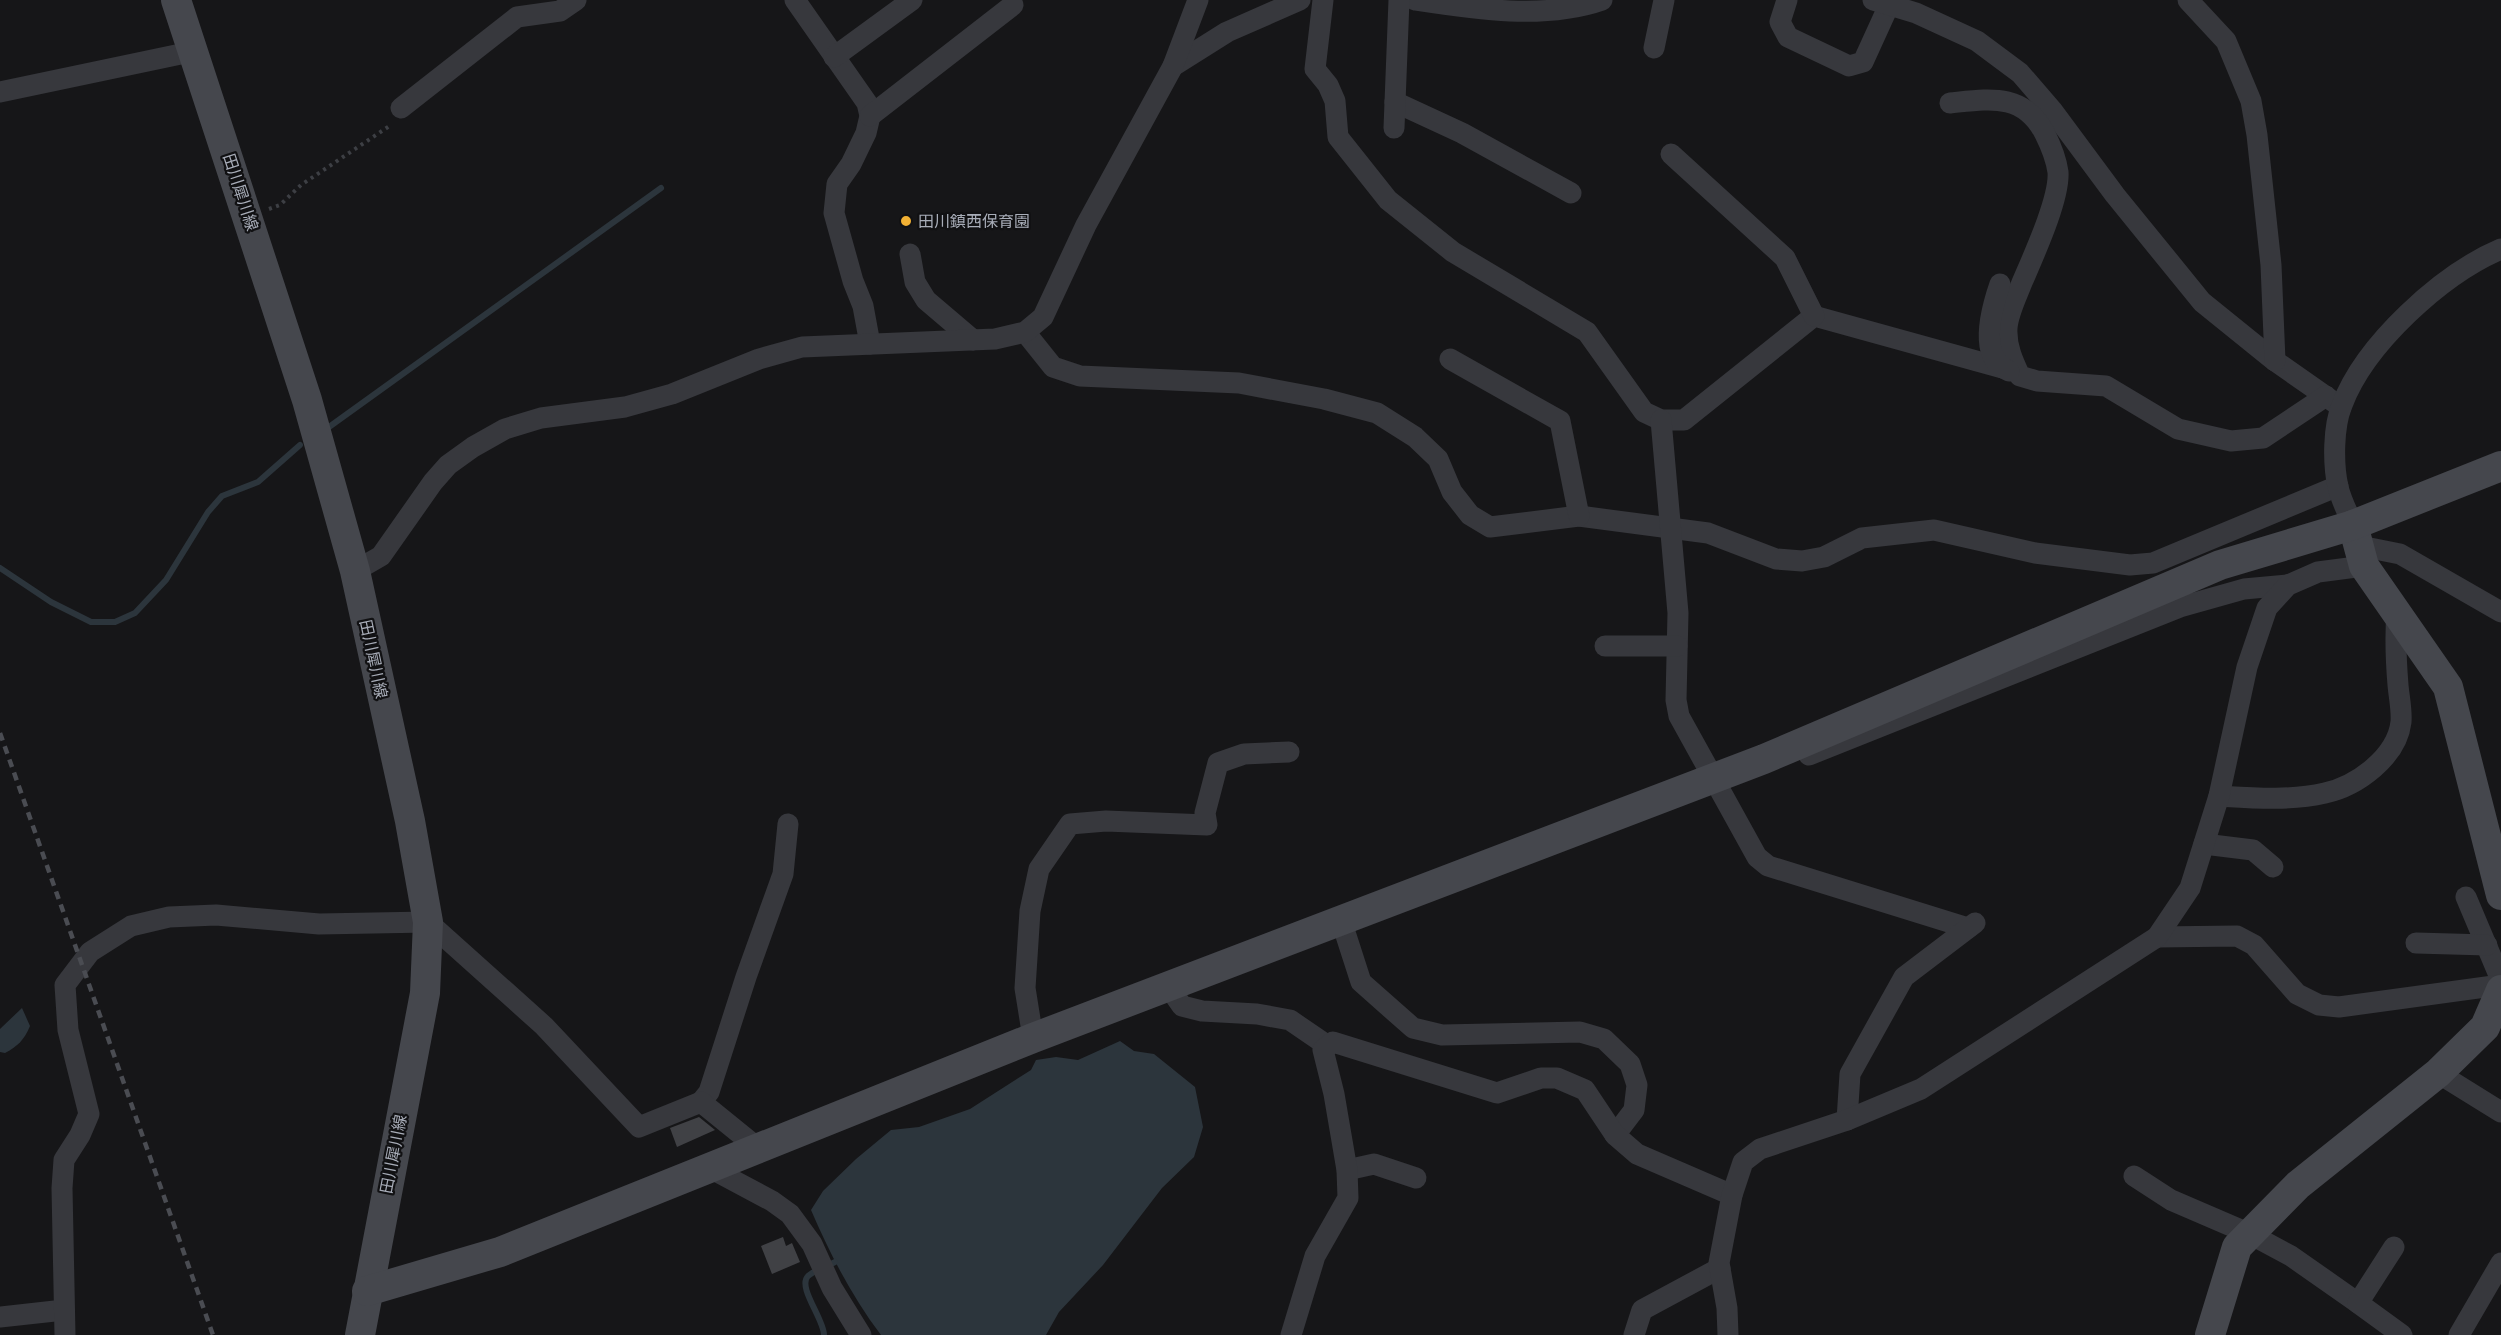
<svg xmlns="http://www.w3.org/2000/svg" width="2501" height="1335" font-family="'Roboto Condensed','Noto Sans JP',sans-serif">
<rect width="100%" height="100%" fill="#161618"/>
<g fill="#2c353c">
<path d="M 22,1008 L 30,1026 C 24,1040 18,1046 5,1053 L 0,1052 L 0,1029 Z"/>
<path d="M 1120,1041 L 1134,1051 L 1154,1054 L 1195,1087 L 1203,1127 L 1194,1157 L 1162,1188 L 1103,1265 L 1059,1312 L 1046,1335 L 881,1335 C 852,1297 830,1254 811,1210 L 823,1191 L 856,1159 L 891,1130 L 919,1127 L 970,1109 L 1031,1070 L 1036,1060 L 1056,1057 L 1078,1060 Z"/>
</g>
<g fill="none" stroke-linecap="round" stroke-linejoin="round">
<g stroke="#2c353c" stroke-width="6">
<polyline points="329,427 661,188"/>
<polyline points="0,568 51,602 91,622 115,622 135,613 166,580 208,512 222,496 258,482 300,445"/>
<path d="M 824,1335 C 824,1319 797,1287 808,1276 C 815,1270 827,1266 835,1262"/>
</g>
</g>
<g fill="#404145">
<polygon points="699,1117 715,1130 677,1147 670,1128"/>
<polygon points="783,1237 786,1246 792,1243 800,1262 772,1274 761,1246"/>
</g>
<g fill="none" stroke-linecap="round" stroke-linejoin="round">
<polyline stroke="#3d3f44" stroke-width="4" stroke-dasharray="3 4.5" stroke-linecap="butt" points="269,209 280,205 301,185 391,125"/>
<g stroke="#37383d" stroke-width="21">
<polyline points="795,0 867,103 870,116 866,133 851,164 837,184 834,213 853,281 863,306 870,344"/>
<polyline points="1323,0 1315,69 1328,85 1335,101 1338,137 1388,200 1453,252 1587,332 1644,412 1661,420 1684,420 1814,316 2002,368"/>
<path d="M 1415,0 C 1474,9 1545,20 1602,0"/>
<polyline points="1787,0 1780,22 1788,37 1849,66 1863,62 1889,5"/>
<polyline points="1873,0 1916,13 1977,41 2020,73 2052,110 2115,195 2202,302 2275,361 2341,407"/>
<polyline points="2188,0 2226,41 2251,101 2257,135 2271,265 2275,361"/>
<polyline points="1654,48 1664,0"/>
<polyline points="834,57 912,0"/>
<polyline points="1173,66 1227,32 1300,0"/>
<polyline points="0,92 195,51"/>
<polyline points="1395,102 1462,133 1571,193"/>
<path d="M 1950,103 C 1989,99 2024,92 2045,134 C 2051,146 2056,158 2058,172 C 2060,199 2032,259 2021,285 C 2016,298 2008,314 2007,328 C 2006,346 2013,361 2020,376 L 2037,381 L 2106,386 L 2178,429 L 2231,441 L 2263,438 L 2326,396"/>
<polyline points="401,108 517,17 560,11 576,0"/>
<polyline points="870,116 1013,5"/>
<polyline points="1394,128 1399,0"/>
<polyline points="1671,154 1785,258 1814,316"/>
<polyline points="910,254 915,282 926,300 973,340"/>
<path d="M 2000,284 C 1992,307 1977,358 2009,371"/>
<polyline points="1025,332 1053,367 1080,376 1239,383 1324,399 1377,413 1415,437 1438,459 1452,492 1470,515 1490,527 1579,516 1708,533 1776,559 1802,561 1824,557 1862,538 1934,530 2035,553 2130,565 2153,563 2338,486"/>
<polyline points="1450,359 1560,421 1579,516"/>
<polyline points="1661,420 1678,613 1676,700 1679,716 1757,857 1768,866 1968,928"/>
<path d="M 2353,525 C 2348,513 2341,500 2338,487 C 2333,464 2333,427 2342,405 C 2365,344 2442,274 2501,249"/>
<polyline points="2360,546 2400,554 2501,612"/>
<polyline points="355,571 381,556 433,482 448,465 473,447 505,429 541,418 625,407 672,394 759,359 802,347 995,339 1025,332 1043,317 1086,225 1173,66 1198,0"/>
<polyline points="1605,646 1677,646"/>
<polyline points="1809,755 2180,607 2244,589 2288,585"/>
<path d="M 2219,796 C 2253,798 2291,801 2325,793 C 2357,786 2397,757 2401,722 C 2402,710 2399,697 2398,685 C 2396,661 2395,637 2397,612"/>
<polyline points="2204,844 2253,850 2273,867"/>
<polyline points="2466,897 2501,980"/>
<polyline points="1341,920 1361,982 1413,1028 1442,1035 1580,1032 1604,1039 1630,1064 1637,1085 1634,1110 1615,1135"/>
<polyline points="2157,937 2237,936 2254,945 2297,994 2319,1005 2339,1007 2501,985"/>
<polyline points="2416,943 2487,945"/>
<polyline points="1168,986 1182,1006 1202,1011 1257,1014 1290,1020 1328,1046"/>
<polyline points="1033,1038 1025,988 1030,911 1039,869 1070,824 1106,821 1207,825 1205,813 1218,763 1244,754 1289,752"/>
<polyline points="2438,1073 2501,1112"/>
<polyline points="701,1102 709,1092 746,977 783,874 788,824"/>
<polyline points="1847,1120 1850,1074 1904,977 1975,923"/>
<polyline points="710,1168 772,1201 790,1214 812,1244 832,1288 861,1335"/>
<polyline points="1347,1170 1374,1164 1416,1178"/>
<polyline points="2134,1176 2171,1200 2250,1234 2291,1256 2358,1303"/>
<polyline points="2394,1247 2358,1303 2402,1335"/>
<polyline points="0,1317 64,1310"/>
<polyline points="65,1335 62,1188 64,1160 80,1135 89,1114 68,1030 65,985 90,952 131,926 169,917 216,915 319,924 428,922 544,1026 639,1127 701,1102 759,1149"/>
<polyline points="1291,1335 1315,1256 1348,1198 1347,1170 1334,1094 1323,1050 1333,1042 1497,1093 1541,1078 1557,1078 1585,1090 1615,1135 1637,1154 1732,1195"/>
<polyline points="1634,1335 1642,1310 1720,1268"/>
<polyline points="1728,1335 1727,1308 1719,1263 1732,1195 1743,1162 1760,1149 1847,1120 1921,1089 2157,937 2190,888 2219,796 2247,667 2267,608 2288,585 2318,572 2364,566"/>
<polyline points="2459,1335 2501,1263"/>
</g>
<g stroke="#45474d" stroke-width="30">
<polyline points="176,0 307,400 355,571 410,821 428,922 425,993 360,1335"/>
<polyline points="2353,525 2364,566 2448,687 2501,895"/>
<polyline points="367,1291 500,1252 1033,1038 1764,759 2220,565 2353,525 2501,466"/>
<polyline points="2210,1335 2237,1247 2298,1185 2438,1073 2485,1027 2501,990"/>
</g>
<polyline stroke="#4a4c52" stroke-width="4.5" stroke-dasharray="8 6" stroke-linecap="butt" points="0,733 213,1335"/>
</g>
<circle fill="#f2b134" stroke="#111113" stroke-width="2" cx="906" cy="221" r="6"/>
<g text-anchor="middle" stroke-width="4.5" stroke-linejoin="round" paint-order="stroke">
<g font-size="16" fill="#a8adb8" stroke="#111113">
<text transform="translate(241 192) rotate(72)" y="6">田川犀川線</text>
<text transform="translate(374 659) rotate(78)" y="6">田川犀川線</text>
<text transform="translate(393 1154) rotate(-79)" y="6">田川犀川線</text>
</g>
<g font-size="16" fill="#a8adb8" stroke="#111113" text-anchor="start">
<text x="918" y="227">田川鎮西保育園</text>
</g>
</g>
</svg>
